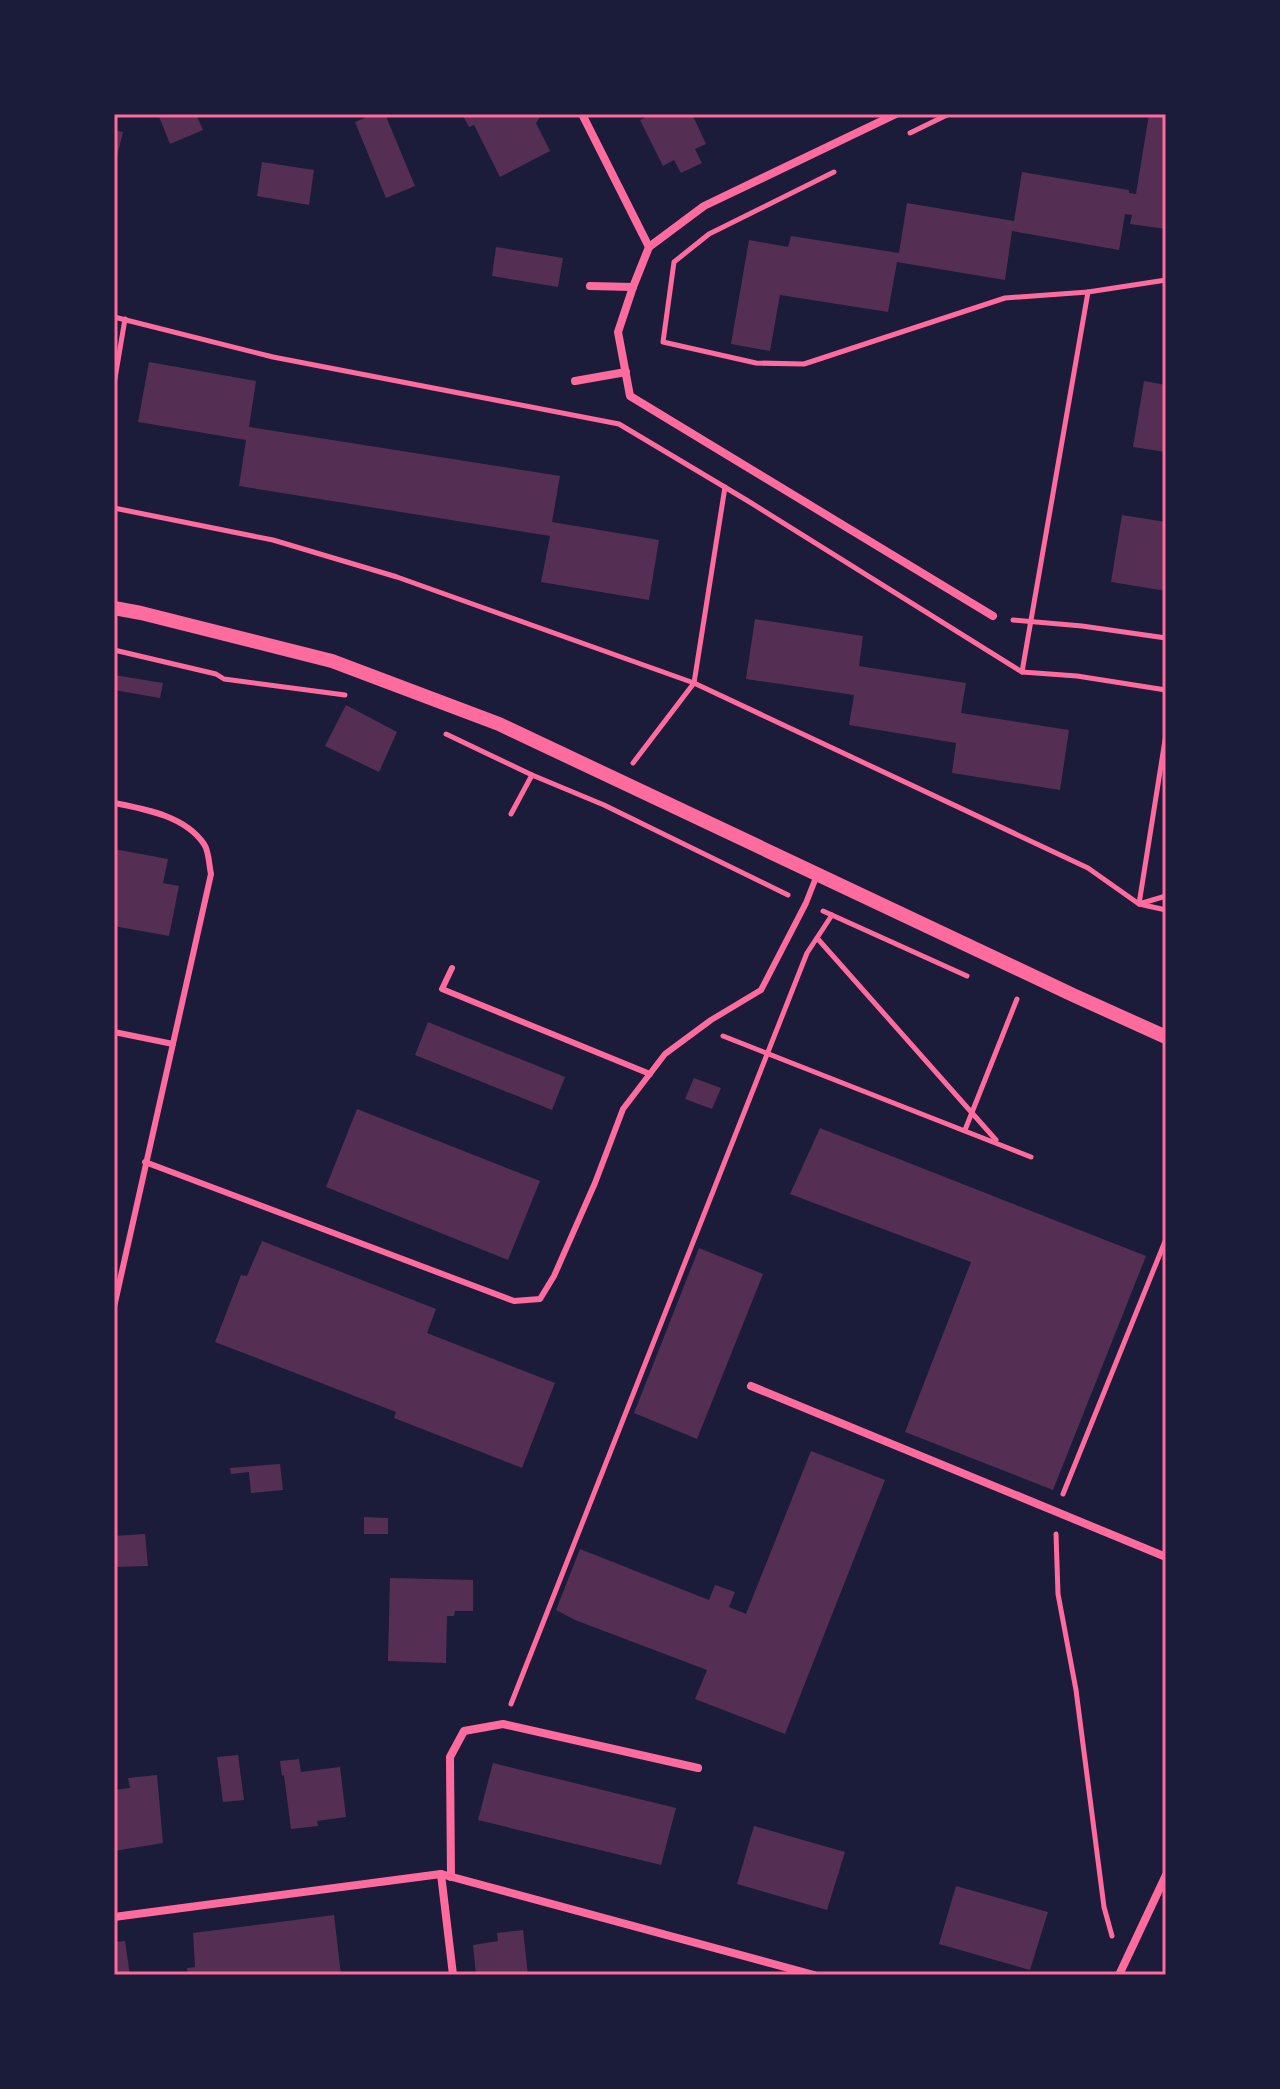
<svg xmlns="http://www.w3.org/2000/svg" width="1280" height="2089" font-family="Helvetica,sans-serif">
<rect width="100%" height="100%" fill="#1b1b3a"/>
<g fill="#542f53">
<polygon points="158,114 196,114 203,130 170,144"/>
<polygon points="374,114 385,114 415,186 386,198 355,122"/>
<polygon points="462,114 538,114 540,117 536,123 550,151 500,177 474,125 469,127"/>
<polygon points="652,114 692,114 706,144 695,149 702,163 681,173 674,160 663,166 640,120"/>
<polygon points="1149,114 1166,114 1166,229 1130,224 1132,215 1125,214 1119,250 1012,231 1005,280 897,262 888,312 780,295 770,351 731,344 749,240 788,247 791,236 899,253 907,203 1014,221 1022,172 1129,190 1129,193 1136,194"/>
<polygon points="114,130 123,132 115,165 114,165"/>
<polygon points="262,162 314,170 309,205 257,196"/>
<polygon points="496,247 563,258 558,287 492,276"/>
<polygon points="149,362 256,381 249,427 560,476 552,522 659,540 649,600 541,582 550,536 239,486 246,440 138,422"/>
<polygon points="1144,381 1166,385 1166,452 1133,447"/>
<polygon points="1122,515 1166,522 1166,591 1111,582"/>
<polygon points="755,619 863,636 859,666 966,683 961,713 1069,730 1060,790 952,773 956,743 849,725 854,695 746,679"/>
<polygon points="114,675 163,683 160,698 114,690"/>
<polygon points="346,705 397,732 379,772 325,746"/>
<polygon points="114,849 168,859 163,883 179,886 169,936 114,926"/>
<polygon points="428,1022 565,1077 552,1110 415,1055"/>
<polygon points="694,1078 721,1088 712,1109 685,1099"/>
<polygon points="357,1109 540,1181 508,1260 326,1187"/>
<polygon points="820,1128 1146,1256 1053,1490 905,1432 971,1262 790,1194"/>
<polygon points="262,1241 436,1309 427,1333 555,1383 522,1468 394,1418 396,1412 215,1342 241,1275 247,1276"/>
<polygon points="699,1248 763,1274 697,1439 634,1413"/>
<polygon points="811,1451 885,1480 785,1734 695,1699 707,1670 575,1620 556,1610 580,1549 709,1600 715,1585 735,1592 729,1607 746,1614"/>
<polygon points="280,1464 283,1490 251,1493 249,1472 231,1474 230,1468"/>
<polygon points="364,1517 388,1518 388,1534 364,1534"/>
<polygon points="145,1534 148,1566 114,1567 114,1536"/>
<polygon points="390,1578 473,1580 473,1611 455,1611 454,1616 447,1616 446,1663 388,1661"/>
<polygon points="238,1755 244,1800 223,1802 217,1757"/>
<polygon points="299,1759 301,1772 340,1767 346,1817 317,1821 318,1826 291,1829 284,1775 282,1776 280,1761"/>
<polygon points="493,1763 676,1808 661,1865 478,1820"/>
<polygon points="157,1775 163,1843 114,1851 114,1790 130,1788 128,1778"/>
<polygon points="754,1826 845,1852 827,1910 737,1884"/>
<polygon points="956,1886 1048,1912 1030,1970 939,1944"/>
<polygon points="334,1915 341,1975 188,1975 187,1968 195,1967 193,1933"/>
<polygon points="523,1930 528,1975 476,1975 473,1945 498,1941 497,1933"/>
<polygon points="125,1941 130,1975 114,1975 114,1942"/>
</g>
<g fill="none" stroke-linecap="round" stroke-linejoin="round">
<g stroke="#ff6b9d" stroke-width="5">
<polyline points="910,133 949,114"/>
<polyline points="834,172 709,234 674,262 663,342 756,363 804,364 1005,298 1088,292"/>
<polyline points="114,317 273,357 619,424 748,501 1022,672 1088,292 1166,280"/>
<polyline points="114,384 125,319"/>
<polyline points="114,508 273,540 397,577 694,683 1088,868 1139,904 1166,910"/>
<polyline points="1013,620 1082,626 1166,638"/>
<polyline points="114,650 216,674 224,679 345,695"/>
<polyline points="1022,672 1077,676 1166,690"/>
<polyline points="446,734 532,775 604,805 788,895"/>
<polyline points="1166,734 1139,904 1166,896"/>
<polyline points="633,763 694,683 725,487"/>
<polyline points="511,814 532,775"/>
<polyline points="823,911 967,976"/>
<polyline points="817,938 996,1140"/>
<polyline points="723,1036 1031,1157"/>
<polyline points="965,1130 1017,999"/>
<polyline points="1063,1494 1166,1239"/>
<polyline points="1056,1534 1058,1594 1076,1690 1104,1907 1112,1936"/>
<polyline points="511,1704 807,953 832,915"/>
</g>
<g stroke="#ff6b9d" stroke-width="6">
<path d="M 114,803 C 145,809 185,816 204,844 C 209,851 209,865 211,874 L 114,1307"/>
<polyline points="452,968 442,989 650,1074"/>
<polyline points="114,1032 173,1044"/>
<polyline points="145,1162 514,1301 540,1299 554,1276 595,1183 623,1109 665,1054 711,1020 761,990 806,903 817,875"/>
</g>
<g stroke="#ff6b9d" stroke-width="8">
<polyline points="582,114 649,247"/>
<polyline points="896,114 704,206 649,247 633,287 618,332 630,396 993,616"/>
<polyline points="590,286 633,287"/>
<polyline points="575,381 626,372"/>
<polyline points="751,1386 1166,1557"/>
<polyline points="441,1874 453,1975"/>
<polyline points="451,1877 450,1757 464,1731 503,1724 698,1768"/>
<polyline points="114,1917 441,1874 814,1975"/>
<polyline points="1119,1975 1166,1875"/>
</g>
<polyline stroke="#ff6b9d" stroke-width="14" points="114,608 141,613 332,661 499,724 1073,995 1166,1037"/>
</g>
<rect width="1280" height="2089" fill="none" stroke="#1b1b3a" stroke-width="232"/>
<rect x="116" y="116" width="1048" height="1857" fill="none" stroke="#ff6b9d" stroke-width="3"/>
</svg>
